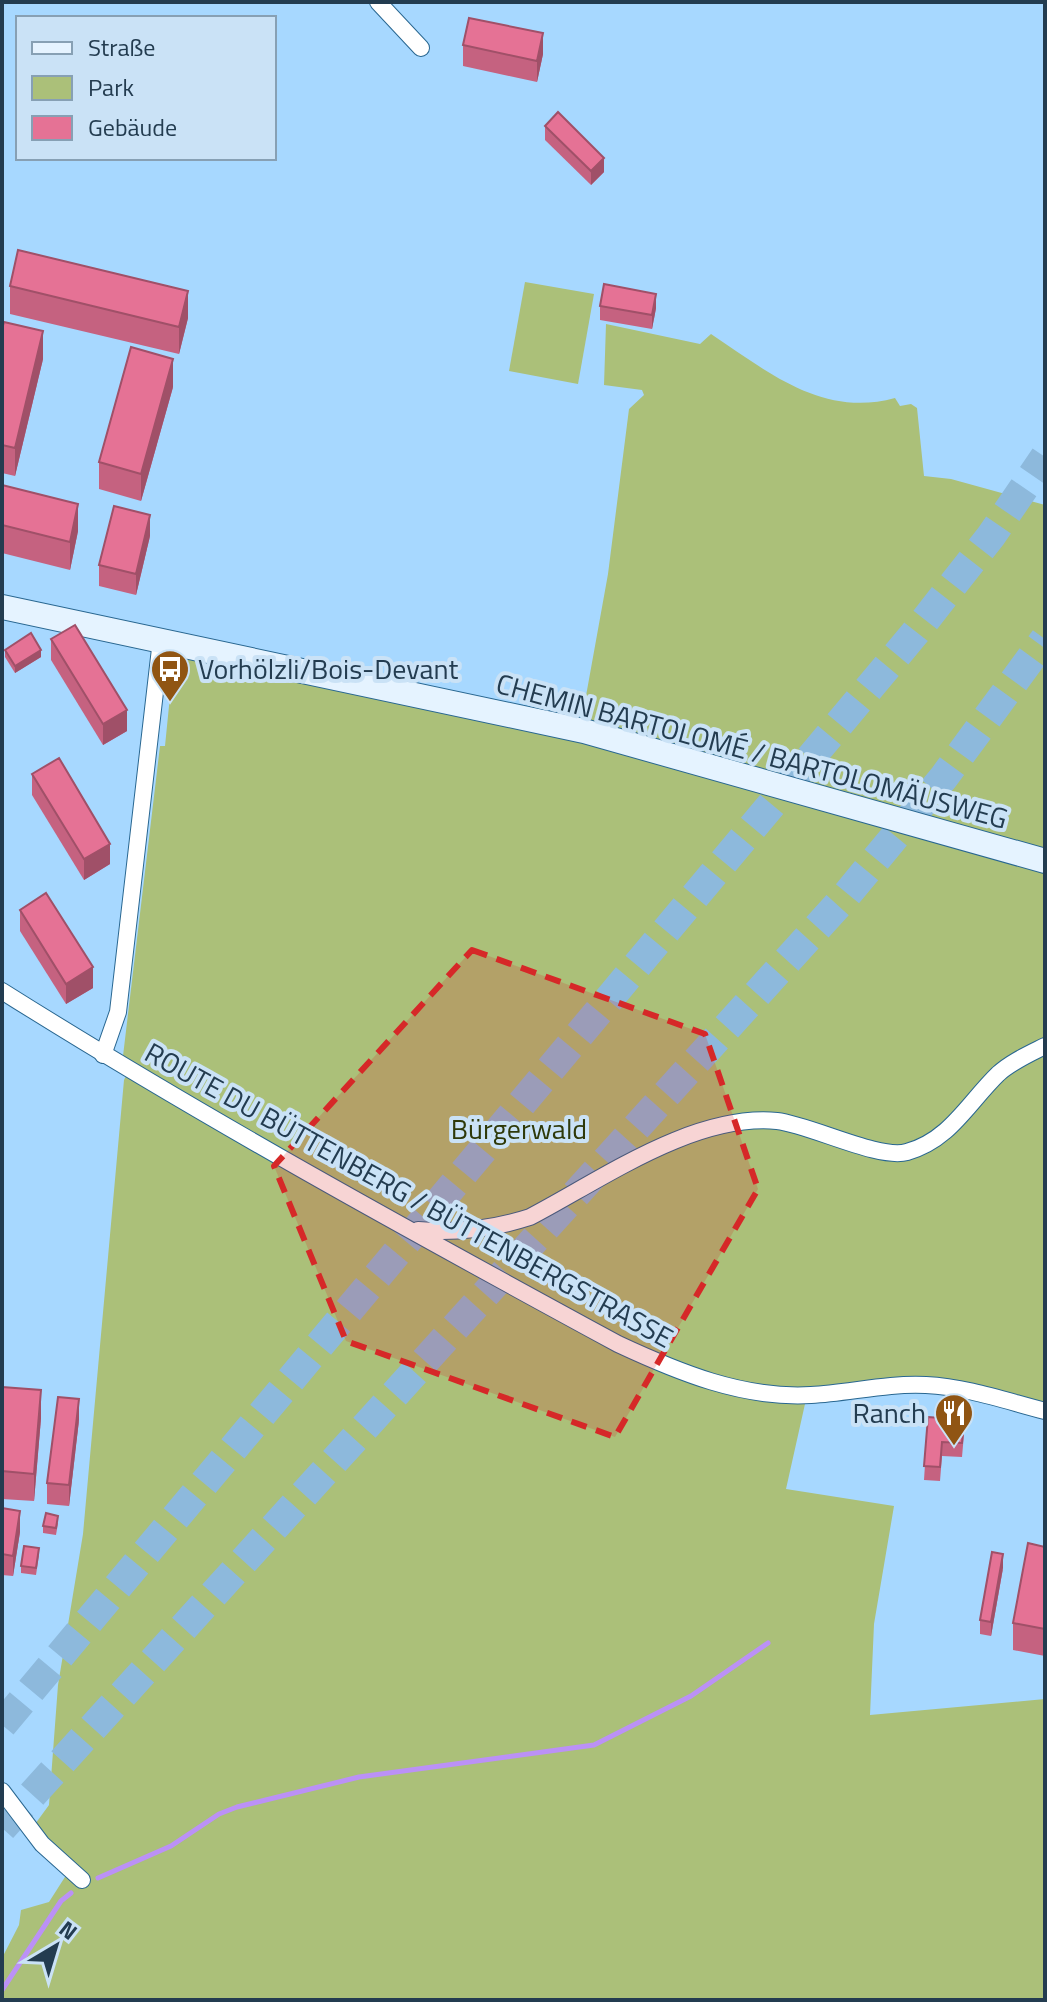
<svg xmlns="http://www.w3.org/2000/svg" width="1047" height="2002" font-family="'Titillium Web',sans-serif">
<rect width="100%" height="100%" fill="#a7d8ff"/>
<g fill="#abc079">
<polygon points="525,282 594,294 578,384 509,371"/>
<path d="M 606,324 L 700,344 L 711,334 C 768,372 823,418 895,398 L 900,406 L 911,404 L 917,408 L 924,476 L 951,479 L 1045,505 L 1045,1411 L 952,1388 L 807,1395 L 786,1489 L 894,1506 L 874,1624 L 870,1715 L 1045,1699 L 1045,2000 L 2,2000 L 2,1958 L 19,1925 L 21,1910 L 49,1902 L 72,1866 L 30,1831 L 49,1805 L 58,1685 L 83,1534 L 124,1080 L 132,1064 L 123,1056 L 160,746 L 165,746 L 172,676 L 180,677 L 183,651 L 582,718 L 608,574 L 629,409 L 644,395 L 642,390 L 604,385 Z"/>
</g>
<g fill="none" stroke-linecap="round" stroke-linejoin="round">
<g stroke="#bb91f6" stroke-width="5">
<polyline points="98,1878 171,1846 219,1814 237,1807 359,1777 594,1745 691,1696 768,1643"/>
<polyline points="2,1990 61,1901 71,1893"/>
</g>
<g stroke="#8db9dc" stroke-width="30" stroke-dasharray="30 15" stroke-linecap="butt">
<polyline points="2,1725 915,633 991,536 1045,457"/>
<polyline points="2,1828 844,898 944,777 1045,639"/>
</g>
<g stroke="#296791" stroke-width="18">
<g id="street">
<polyline points="378,2 421,48"/>
<path d="M 2,991 C 202,1117 410,1231 618,1344 C 678,1372 743,1399 811,1395 C 849,1393 887,1383 926,1385 C 967,1387 1006,1401 1045,1411"/>
<polyline points="103,1055 118,1012 161,640"/>
<path d="M 418,1230 C 456,1233 493,1229 530,1217 C 601,1180 694,1113 777,1121 C 811,1125 879,1160 907,1152 C 950,1140 968,1103 998,1074 C 1011,1062 1029,1054 1045,1046"/>
<polyline points="2,1791 42,1844 82,1880"/>
</g>
</g>
<g stroke="#296791" stroke-width="26">
<polyline id="secondary" points="2,607 584,731 1045,861"/>
</g>
<use href="#street" stroke="#fff" stroke-width="16"/>
<use href="#secondary" stroke="#e5f3ff" stroke-width="24"/>
</g>
<g fill="#c56280">
<polygon points="463,45 543,54 537,82 463,66"/>
<polygon points="545,126 604,172 591,185 545,140"/>
<polygon points="10,286 188,318 179,354 10,314"/>
<polygon points="600,306 656,308 652,329 600,320"/>
<polygon points="2,329 43,359 15,476 2,473"/>
<polygon points="173,387 141,501 99,489 99,462"/>
<polygon points="2,485 78,531 70,570 2,553"/>
<polygon points="150,536 136,595 99,586 99,565"/>
<polygon points="51,639 127,731 103,745 51,660"/>
<polygon points="5,650 41,657 15,673 5,657"/>
<polygon points="32,774 110,864 84,880 32,795"/>
<polygon points="20,910 93,988 66,1004 20,931"/>
<polygon points="2,1387 41,1418 34,1501 2,1499"/>
<polygon points="928,1417 964,1434 962,1457 942,1456 940,1481 924,1480"/>
<polygon points="79,1420 69,1506 47,1504 47,1483"/>
<polygon points="2,1508 20,1532 13,1576 2,1575"/>
<polygon points="58,1523 56,1535 43,1533 43,1526"/>
<polygon points="1045,1547 1045,1656 1013,1650 1013,1623"/>
<polygon points="39,1555 36,1575 21,1573 21,1566"/>
<polygon points="1003,1568 991,1636 980,1634 980,1620"/>
</g>
<g fill="#a05068">
<polygon points="543,33 543,54 537,82 537,61"/>
<polygon points="604,158 604,172 591,185 591,171"/>
<polygon points="188,291 188,318 179,354 179,327"/>
<polygon points="656,294 656,308 652,329 652,315"/>
<polygon points="43,331 43,359 15,476 15,448"/>
<polygon points="173,359 173,387 141,501 141,474"/>
<polygon points="78,504 78,531 70,570 70,542"/>
<polygon points="150,515 150,536 136,595 136,574"/>
<polygon points="41,650 41,657 15,673 15,666"/>
<polygon points="127,710 127,731 103,745 103,724"/>
<polygon points="110,844 110,864 84,880 84,859"/>
<polygon points="93,967 93,988 66,1004 66,984"/>
<polygon points="41,1390 41,1418 34,1501 34,1474"/>
<polygon points="79,1399 79,1420 69,1506 69,1485"/>
<polygon points="20,1511 20,1532 13,1576 13,1556"/>
<polygon points="1003,1554 1003,1568 991,1636 991,1622"/>
</g>
<g fill="#e57295" stroke="#a05068" stroke-width="2">
<polygon points="469,18 543,33 537,61 463,45"/>
<polygon points="558,112 604,158 591,171 545,126"/>
<polygon points="18,250 188,291 179,327 10,286"/>
<polygon points="604,284 656,294 652,315 600,306"/>
<polygon points="4,322 43,331 15,448 2,445 2,329"/>
<polygon points="131,347 173,359 141,474 99,462"/>
<polygon points="2,485 78,504 70,542 2,525"/>
<polygon points="114,506 150,515 136,574 99,565"/>
<polygon points="75,625 127,710 103,724 51,639"/>
<polygon points="31,633 41,650 15,666 5,650"/>
<polygon points="59,758 110,844 84,859 32,774"/>
<polygon points="46,893 93,967 66,984 20,910"/>
<polygon points="2,1387 41,1390 34,1474 2,1471"/>
<polygon points="58,1397 79,1399 69,1485 47,1483"/>
<polygon points="928,1417 964,1420 962,1443 942,1442 940,1467 924,1466"/>
<polygon points="2,1508 20,1511 13,1556 2,1554"/>
<polygon points="46,1513 58,1516 56,1528 43,1526"/>
<polygon points="1028,1543 1045,1547 1045,1629 1013,1623"/>
<polygon points="24,1546 39,1548 36,1568 21,1566"/>
<polygon points="992,1552 1003,1554 991,1622 980,1620"/>
</g>
<path fill="#d62828" fill-opacity="0.2" stroke="#d62828" stroke-width="6" stroke-dasharray="16 10" stroke-linejoin="round" d="M 472,950 L 705,1034 L 758,1189 L 615,1437 L 346,1341 L 274,1166 Z"/>
<defs>
<g id="bus-pin" transform="scale(2)"><path d="M0 17L-7.5 6A9.5 9.5 0 1 1 7.5 6Z" fill="#905513" stroke="#cae2f6"/><path d="M-5-6H5V4H4V6H2V4H-2V6H-4V4H-5ZM-3.5-4V0h7V-4ZM-3.5 1.2v1.5H-2V1.2ZM2 1.2v1.5H3.5V1.2Z" fill="#fff"/></g>
<g id="restaurant-pin" transform="scale(2)"><path d="M0 17L-7.5 6A9.5 9.5 0 1 1 7.5 6Z" fill="#905513" stroke="#cae2f6"/><path d="M-5-6h1v4h1v-4h1v4h1v-4h1v5L-1.5 .5V6h-2V.5L-5-1ZM5-6V6H3V1.5H1.5Q1.5-4 5-6Z" fill="#fff"/></g>
</defs>
<g fill-rule="evenodd">
<use href="#bus-pin" x="170" y="669"/>
<use href="#restaurant-pin" x="954" y="1413"/>
</g>
<g text-anchor="middle" stroke-width="8" stroke-linejoin="round" paint-order="stroke">
<g font-size="28" fill="#233c50" stroke="#cae2f6" text-anchor="start">
<text x="198" y="679">Vorhölzli/Bois-Devant</text>
<text x="926" y="1423" text-anchor="end">Ranch</text>
</g>
<g font-size="28" fill="#233c50" stroke="#cae2f6">
<text transform="translate(752 751) rotate(15)" y="10">CHEMIN BARTOLOMÉ / BARTOLOMÄUSWEG</text>
<text transform="translate(409 1195) rotate(29)" y="10">ROUTE DU BÜTTENBERG / BÜTTENBERGSTRASSE</text>
</g>
<g font-size="28" fill="#2e3909" stroke="#cae2f6">
<text x="519" y="1139">Bürgerwald</text>
</g>
</g>
<rect width="1047" height="2002" fill="none" stroke="#233c50" stroke-width="8"/>
<rect x="16" y="16" width="260" height="144" fill="#cae2f6" stroke="#87a0b4" stroke-width="2"/>
<rect x="32" y="42" width="40" height="12" fill="#e5f3ff" stroke="#87a0b4" stroke-width="2"/>
<text x="88" y="56" font-size="24" fill="#233c50">Straße</text>
<rect x="32" y="76" width="40" height="24" fill="#abc079" stroke="#87a0b4" stroke-width="2"/>
<text x="88" y="96" font-size="24" fill="#233c50">Park</text>
<rect x="32" y="116" width="40" height="24" fill="#e57295" stroke="#87a0b4" stroke-width="2"/>
<text x="88" y="136" font-size="24" fill="#233c50">Gebäude</text>
<g transform="translate(56 1946) rotate(38)" stroke="#cae2f6" stroke-width="6" paint-order="stroke">
<path d="M0-6L14 30L0 20L-14 30Z" fill="#233c50"/>
<text y="-12" font-size="22" font-weight="bold" text-anchor="middle" fill="#233c50">N</text>
</g>
</svg>
